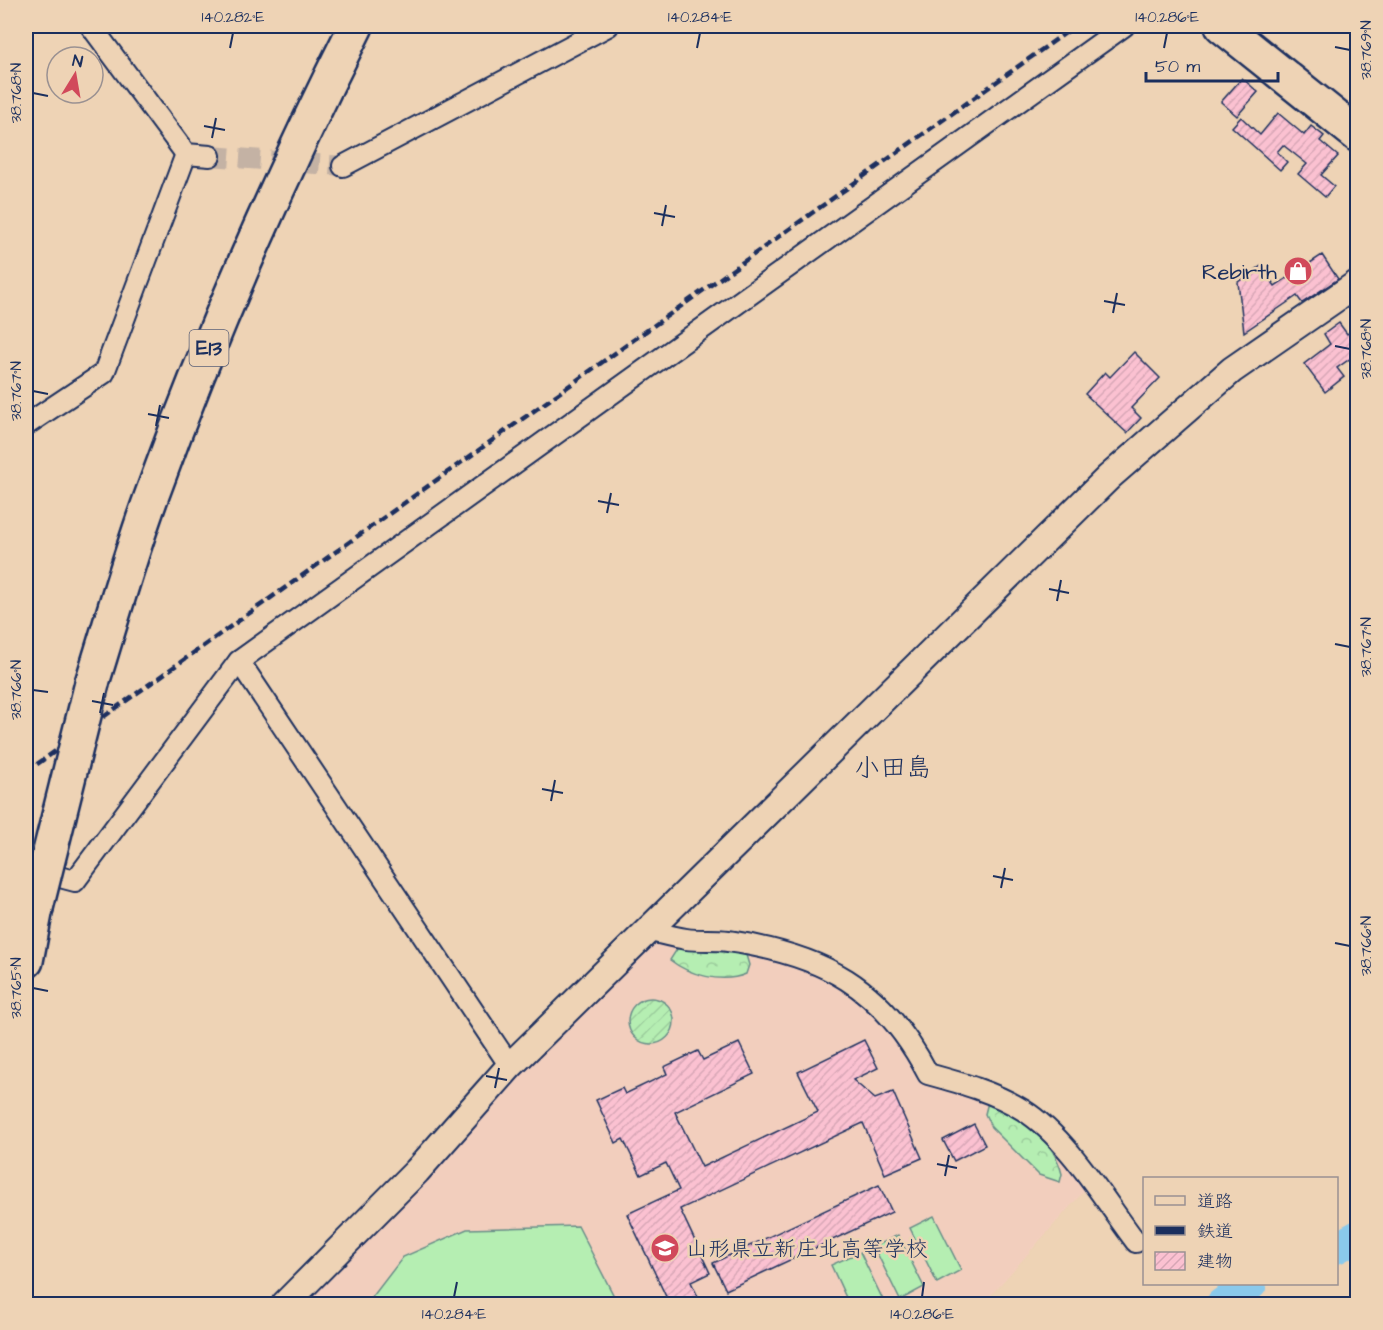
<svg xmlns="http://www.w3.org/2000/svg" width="1383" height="1330" font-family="'Architects Daughter','Klee One',sans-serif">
<defs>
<pattern id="forest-crowns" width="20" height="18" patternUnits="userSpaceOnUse" patternTransform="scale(1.5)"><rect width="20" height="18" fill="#b5eeb2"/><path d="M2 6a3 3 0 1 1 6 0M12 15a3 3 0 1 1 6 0" fill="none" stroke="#9bcc9c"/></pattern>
<pattern id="garden-furrows" width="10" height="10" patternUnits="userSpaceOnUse" patternTransform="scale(1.5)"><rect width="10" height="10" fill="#b5eeb2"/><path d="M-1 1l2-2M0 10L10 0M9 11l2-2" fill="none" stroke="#9bcc9c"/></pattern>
<pattern id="building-hatch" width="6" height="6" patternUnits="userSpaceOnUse" patternTransform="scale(1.5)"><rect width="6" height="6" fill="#fbc1d1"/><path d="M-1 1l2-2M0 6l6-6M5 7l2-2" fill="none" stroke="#d7a6b6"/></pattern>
</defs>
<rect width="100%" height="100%" fill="#eed3b5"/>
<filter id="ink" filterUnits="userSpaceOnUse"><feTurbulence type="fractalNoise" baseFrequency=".0167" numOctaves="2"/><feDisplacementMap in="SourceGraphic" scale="12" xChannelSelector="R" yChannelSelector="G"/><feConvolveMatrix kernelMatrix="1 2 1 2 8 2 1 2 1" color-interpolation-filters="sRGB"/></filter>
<g filter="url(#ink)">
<polygon fill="#f2cebd" points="657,936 774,954 857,990 926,1078 974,1099 993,1101 1033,1126 1055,1145 1084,1191 983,1304 297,1304"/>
<g fill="url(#forest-crowns)" stroke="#688e88" stroke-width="1.5">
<path d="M 679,946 L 738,950 L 746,955 L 749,965 L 746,974 C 722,984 689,975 670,960 Z"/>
<path d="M 988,1102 C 1022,1121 1052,1134 1062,1174 L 1060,1182 L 1039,1175 L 991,1127 L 985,1114 Z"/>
</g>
<circle fill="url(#garden-furrows)" stroke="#688e88" stroke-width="1.5" cx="651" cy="1021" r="23"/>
<g fill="#b5eeb2" stroke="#688e88" stroke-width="1.5">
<polygon points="934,1216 961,1270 937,1283 910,1228"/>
<polygon points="578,1226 618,1304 367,1304 403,1257 467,1229"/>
<polygon points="898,1235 924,1287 900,1300 874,1247"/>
<polygon points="860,1252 885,1304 849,1304 831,1265"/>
</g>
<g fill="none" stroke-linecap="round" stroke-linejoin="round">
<g stroke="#8ac9eb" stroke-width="32">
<polyline points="1336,1248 1358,1236"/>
<polyline points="1222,1304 1251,1284"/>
</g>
</g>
<g fill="url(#building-hatch)" stroke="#1b2f5e" stroke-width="1.5">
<polygon points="1242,78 1258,92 1237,116 1221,102"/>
<polygon points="1278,113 1304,135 1311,126 1324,136 1320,141 1338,156 1321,175 1334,186 1325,197 1298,174 1307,164 1283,145 1277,152 1287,162 1280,170 1232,127 1241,117 1260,135"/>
<polygon points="1322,255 1338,279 1302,303 1297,296 1244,332 1238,282 1261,266 1275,286"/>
<polygon points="1339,323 1347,334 1358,326 1358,353 1337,368 1344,377 1325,392 1304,364 1330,344 1324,334"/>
<polygon points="1134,352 1160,378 1131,408 1141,418 1127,433 1085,394 1105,372 1110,377"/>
<polygon points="864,1040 878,1068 853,1080 875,1099 893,1092 922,1158 885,1174 863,1123 680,1209 710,1273 691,1282 702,1305 670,1305 627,1214 679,1190 666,1163 641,1175 623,1139 616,1143 596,1100 622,1088 625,1094 667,1074 664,1067 698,1051 703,1060 739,1043 754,1074 675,1112 702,1167 818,1112 798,1072"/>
<polygon points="974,1124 985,1145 954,1161 943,1140"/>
<polygon points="879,1185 892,1212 726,1290 713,1263"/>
</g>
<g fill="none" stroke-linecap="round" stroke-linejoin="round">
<polyline stroke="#c4b2a4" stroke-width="20" stroke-dasharray="20 10" stroke-linecap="butt" points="210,156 343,166"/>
<g stroke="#1b2f5e" stroke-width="24">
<g id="minor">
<polyline points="91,26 186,154 210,156"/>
<polyline points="343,166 608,26"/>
<polyline points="26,425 104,373 186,154"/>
<polyline points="239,661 510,1066"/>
<polyline points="26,868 75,881 239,661 1124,26"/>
<path d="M 646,930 C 659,933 673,937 686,939 C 700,941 714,939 728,941 C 824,955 882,986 928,1074 C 961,1083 994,1092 1023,1110 C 1068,1138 1104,1200 1136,1242"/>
</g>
</g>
<g stroke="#1b2f5e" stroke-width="30">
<polyline id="tertiary" points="285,1304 417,1171 510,1066 1109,477 1232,370 1358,283"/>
</g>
<g stroke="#1b2f5e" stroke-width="38">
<polyline id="trunk" points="1222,26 1358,135"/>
</g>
<g stroke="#1b2f5e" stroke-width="38">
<g id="motorway">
<path d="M 92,683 C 112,619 130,554 153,492 C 211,332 280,177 356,26"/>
<polyline points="26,961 36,908"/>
</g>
</g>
<use href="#minor" stroke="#eed3b5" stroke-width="20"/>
<use href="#tertiary" stroke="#eed3b5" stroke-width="26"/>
<use href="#trunk" stroke="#eed3b5" stroke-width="33"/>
<use href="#motorway" stroke="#eed3b5" stroke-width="33"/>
<polyline stroke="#1b2f5e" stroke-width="4.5" stroke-dasharray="9 4.5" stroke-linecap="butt" points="26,772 1075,26"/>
<g stroke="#1b2f5e" stroke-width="38" stroke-linecap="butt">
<polyline id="motorway-bridge" points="36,908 92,683"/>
</g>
<use href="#motorway-bridge" stroke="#eed3b5" stroke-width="33"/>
</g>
</g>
<path fill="none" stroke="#1b2f5e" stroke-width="2" d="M 1335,47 L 1350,50M 230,48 L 233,33M 697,48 L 700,33M 1164,48 L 1167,33M 33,93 L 48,96M 204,126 L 225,130M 212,138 L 216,118M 654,213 L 675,217M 662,226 L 666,205M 1104,301 L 1125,305M 1113,313 L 1117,293M 1335,346 L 1350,349M 33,391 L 48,394M 148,414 L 169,418M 156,426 L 160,405M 598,501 L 619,505M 607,513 L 611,493M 1049,589 L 1069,593M 1057,601 L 1061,580M 1335,644 L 1350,647M 33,690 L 48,692M 92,701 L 113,705M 100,713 L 104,693M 542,789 L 563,793M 551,801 L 555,780M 993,876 L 1013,880M 1001,888 L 1005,868M 1335,943 L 1350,946M 33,988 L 48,991M 486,1076 L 507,1080M 495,1088 L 499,1068M 937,1164 L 957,1168M 945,1176 L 949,1155M 454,1297 L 457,1282M 922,1297 L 924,1282"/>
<defs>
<g id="shop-disc" transform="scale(1.5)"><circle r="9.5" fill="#d1495b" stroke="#eed3b5"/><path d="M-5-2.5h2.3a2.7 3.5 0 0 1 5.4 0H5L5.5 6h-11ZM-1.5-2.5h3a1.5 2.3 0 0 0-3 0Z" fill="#fff"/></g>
<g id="school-disc" transform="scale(1.5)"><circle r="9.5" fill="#d1495b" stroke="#eed3b5"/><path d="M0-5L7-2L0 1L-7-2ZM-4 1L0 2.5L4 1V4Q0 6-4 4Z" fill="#fff"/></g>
</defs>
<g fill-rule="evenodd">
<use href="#shop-disc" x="1298" y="271"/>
<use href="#school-disc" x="665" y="1248"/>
</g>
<g text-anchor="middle" stroke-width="5" stroke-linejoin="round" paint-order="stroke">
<rect fill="#eed3b5" stroke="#5a6078" stroke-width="1.5" x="189.5" y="330" width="39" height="36" rx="4.5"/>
<g font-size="21" font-weight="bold" fill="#1b2f5e">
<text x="209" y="355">E13</text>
</g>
<g font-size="22" fill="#1b2f5e" stroke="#eed3b5" text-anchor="end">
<text x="1277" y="279">Rebirth</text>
<text x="686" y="1256" text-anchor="start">山形県立新庄北高等学校</text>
</g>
<g font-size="26" fill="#1b2f5e" stroke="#eed3b5">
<text x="893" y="776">小田島</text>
</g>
</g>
<rect width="1383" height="1330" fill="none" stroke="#eed3b5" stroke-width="66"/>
<rect x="1143" y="1177" width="195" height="108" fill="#eed3b5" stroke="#9a9192" stroke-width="1.5"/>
<rect x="1155" y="1196" width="30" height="9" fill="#eed3b5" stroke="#9a9192" stroke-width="1.5"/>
<text x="1197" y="1207" font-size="18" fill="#1b2f5e">道路</text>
<rect x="1155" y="1226" width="30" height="9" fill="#1b2f5e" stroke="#9a9192" stroke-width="1.5"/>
<text x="1197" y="1237" font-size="18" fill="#1b2f5e">鉄道</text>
<rect x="1155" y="1252" width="30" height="18" fill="url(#building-hatch)" stroke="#9a9192" stroke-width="1.5"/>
<text x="1197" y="1267" font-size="18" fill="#1b2f5e">建物</text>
<g transform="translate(75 75) rotate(11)"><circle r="28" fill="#eed3b5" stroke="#9a9192" stroke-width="1.5"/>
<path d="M0-4.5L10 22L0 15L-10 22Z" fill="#d1495b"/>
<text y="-9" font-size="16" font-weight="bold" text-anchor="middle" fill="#1b2f5e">N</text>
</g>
<path d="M1146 72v9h132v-9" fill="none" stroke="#1b2f5e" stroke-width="3"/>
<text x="1155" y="72" font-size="18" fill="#1b2f5e" stroke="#eed3b5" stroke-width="4.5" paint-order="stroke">50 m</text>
<rect x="33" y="33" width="1317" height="1264" fill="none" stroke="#1b2f5e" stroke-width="2"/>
<g font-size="15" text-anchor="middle" fill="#1b2f5e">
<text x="233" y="22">140.282°E</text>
<text x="700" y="22">140.284°E</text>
<text x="1167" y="22">140.286°E</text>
<text transform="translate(1366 50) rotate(-90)" y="5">38.769°N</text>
<text transform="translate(16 93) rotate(-90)" y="5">38.768°N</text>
<text transform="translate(1366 349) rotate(-90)" y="5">38.768°N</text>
<text transform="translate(16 391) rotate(-90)" y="5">38.767°N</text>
<text transform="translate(1366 647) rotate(-90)" y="5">38.767°N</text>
<text transform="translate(16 690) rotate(-90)" y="5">38.766°N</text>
<text transform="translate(1366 946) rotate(-90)" y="5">38.766°N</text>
<text transform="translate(16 988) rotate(-90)" y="5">38.765°N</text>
<text x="454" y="1319">140.284°E</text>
<text x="922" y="1319">140.286°E</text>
</g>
</svg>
